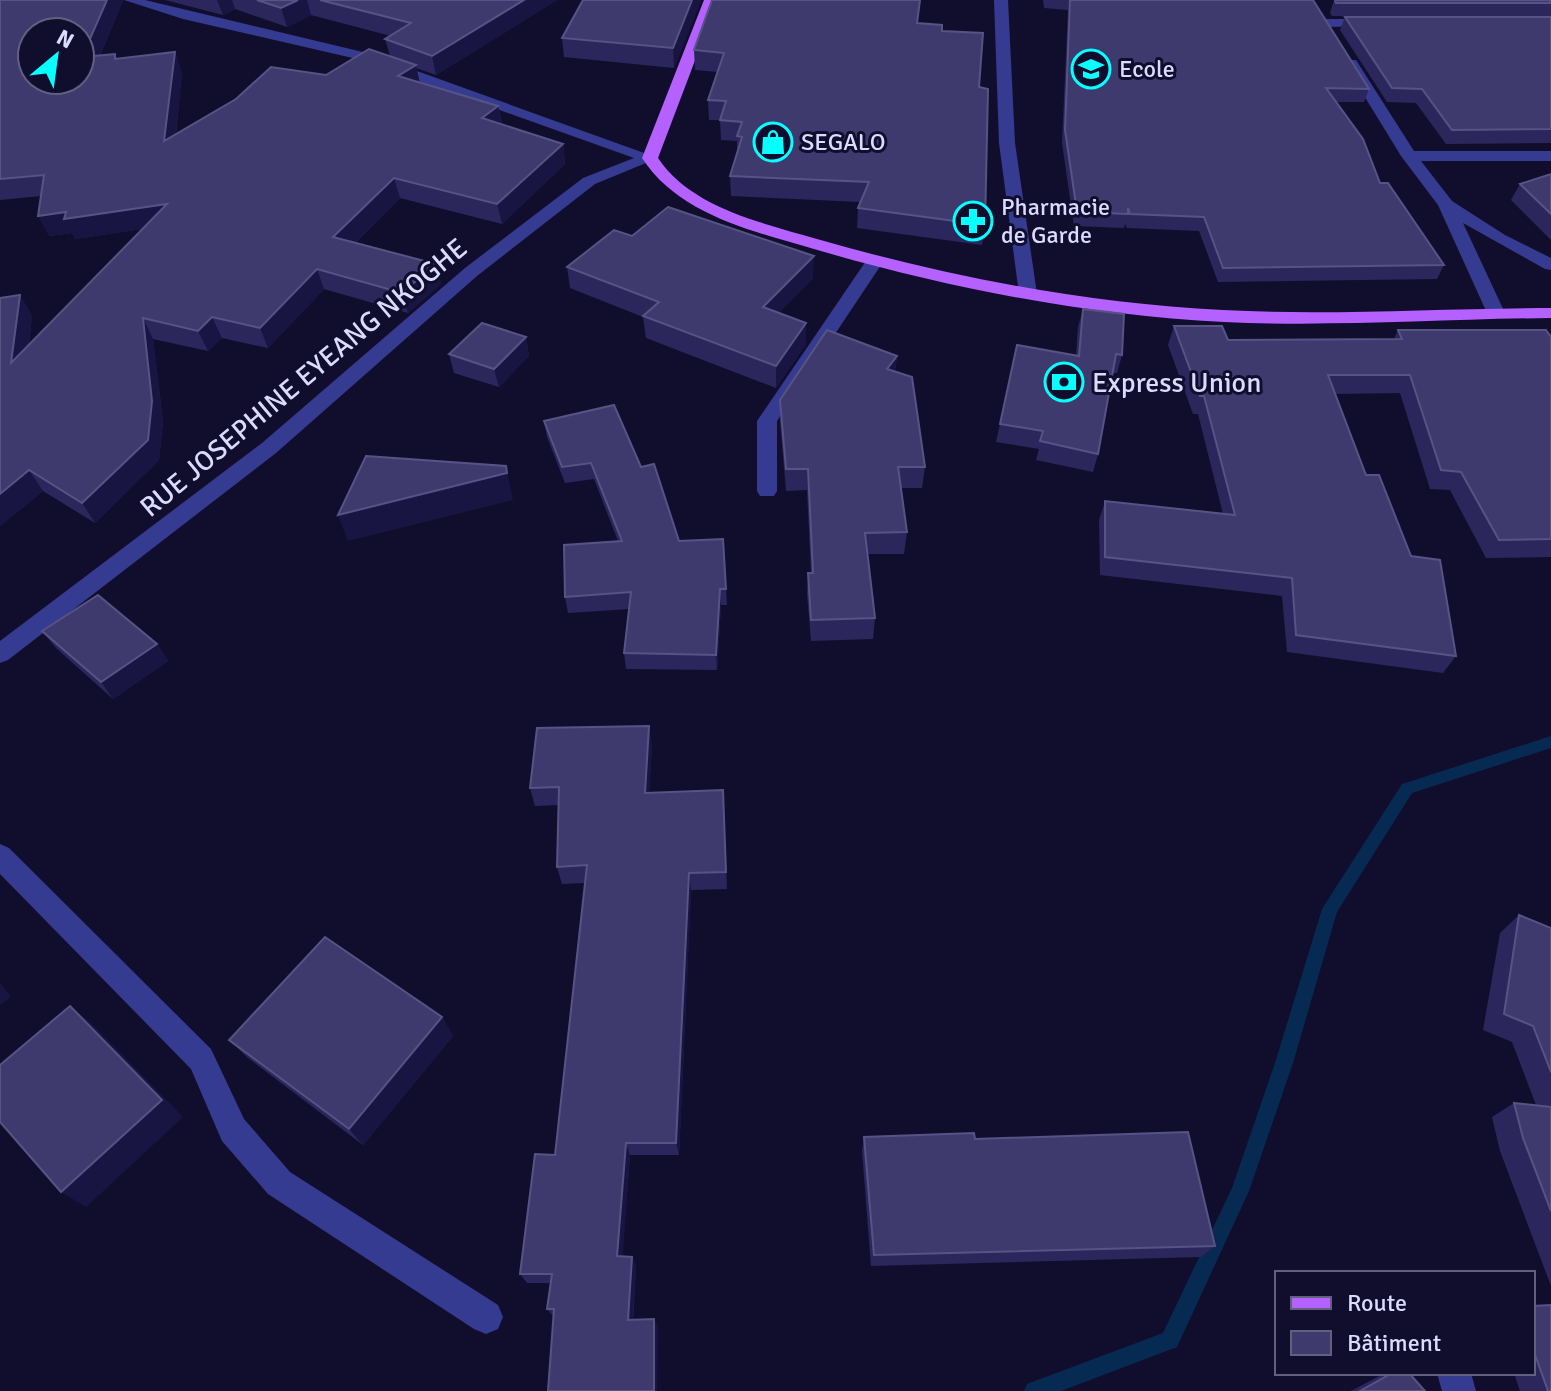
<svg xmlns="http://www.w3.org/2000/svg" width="1551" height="1391" font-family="Signika,sans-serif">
<rect width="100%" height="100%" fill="#110e2d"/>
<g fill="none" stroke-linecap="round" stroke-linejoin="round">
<polygon fill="#072a53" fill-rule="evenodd" points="1551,736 1551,748 1412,793 1337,912 1293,1063 1249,1191 1177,1347 1061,1391 1024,1391 1027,1384 1163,1333 1232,1188 1275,1063 1322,909 1402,784"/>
<g fill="#353b90" fill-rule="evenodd">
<polygon points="124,0 145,0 367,53 658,158 595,184 477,276 276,453 8,660 0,663 0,641 262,443 465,268 583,178 634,158 357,59 183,19"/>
<polygon points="994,0 1008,0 1015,143 1037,294 1028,299 1019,294 999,143"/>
<polygon points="1377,19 1382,20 1382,26 1326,27 1319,23 1326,19"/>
<polygon points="1346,60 1356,60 1414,151 1551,151 1551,161 1421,161 1452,201 1505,235 1551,258 1551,270 1545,269 1463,223 1505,313 1502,317 1496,318 1487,313 1438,205 1401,156 1344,63"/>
<polygon points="874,257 883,262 777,421 777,491 774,496 760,496 757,491 757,421 868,258"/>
<polygon points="0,844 9,848 211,1049 244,1119 290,1172 498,1305 503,1317 498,1329 486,1334 474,1329 268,1194 222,1141 191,1069 0,874"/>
<polygon points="1437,1373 1471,1373 1476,1391 1442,1391"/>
</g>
<path fill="#b461ff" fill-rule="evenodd" d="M 704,0 L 718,0 L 658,158 C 691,208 763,223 817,239 C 949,277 1085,303 1223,310 C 1332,316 1442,308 1551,308 L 1551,318 C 1442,319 1333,327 1224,322 C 1086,315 947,288 814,249 C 753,231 679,215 642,158 Z"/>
</g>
<g fill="#2b275c">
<polygon points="0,0 123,0 100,56 115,54 117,58 182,72 176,134 326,75 390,56 385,39 391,36 311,15 287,27 235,9 223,15 165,0 557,0 436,75 416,68 420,82 498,106 502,124 563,144 565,164 502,224 400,198 355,243 436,264 441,284 408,313 324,289 268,348 222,338 208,351 153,339 163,421 159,460 95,523 43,491 0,526 32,315 29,345 142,229 75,239 72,233 49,236 41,196 0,200"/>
<polygon points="701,0 674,68 564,57 562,38"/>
<polygon points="1043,0 1313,0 1369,89 1364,102 1335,102 1380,183 1444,265 1437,279 1218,282 1199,231 1127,228 1125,224 1124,228 1074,226 1062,143 1068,10 1044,8"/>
<polygon points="1334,0 1551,0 1551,143 1446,144 1416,103 1387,102 1340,30 1345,17 1467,17 1332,16 1330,13"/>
<polygon points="917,23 942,31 979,87 985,225 982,245 857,228 858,208 861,202 731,196 730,176 737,153 737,141 721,140 720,120 709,120 708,100 718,72 695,70 694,50"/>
<polygon points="1551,174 1551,240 1511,200 1520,184"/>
<polygon points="632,236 813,278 779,312 806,323 806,344 776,388 646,338 643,317 570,288 567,267"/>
<polygon points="1083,309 1122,355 1117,373 1113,373 1098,454 1093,472 1036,460 1039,449 996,442 1000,424 1076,355 1078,327"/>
<polygon points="1174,326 1228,340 1394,339 1398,330 1551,337 1551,557 1486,558 1450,490 1430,489 1400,393 1335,394 1366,475 1411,556 1456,656 1443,673 1287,652 1282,596 1100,575 1099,520 1105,501 1223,514 1198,414 1193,414 1168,345"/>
<polygon points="526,337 529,356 499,387 454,373 449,354"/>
<polygon points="897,356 895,372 925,467 922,488 901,488 907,532 904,554 867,554 875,618 873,639 811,641 807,594 808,573 811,573 807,490 786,491 780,422 780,400"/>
<polygon points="544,421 641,467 679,541 723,539 727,605 721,605 717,670 626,669 624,653 629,609 568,613 565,597 618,541 594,479 565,483 547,437"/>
<polygon points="42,631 157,644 168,661 113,699 56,648"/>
<polygon points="652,745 649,792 724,808 727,889 691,890 679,1155 630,1155 622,1256 632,1257 636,1266 633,1320 658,1327 553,1316 547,1309 551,1283 527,1283 520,1274 555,1155 585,883 562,884 557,867 559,805 535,806 530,788"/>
<polygon points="1519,915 1551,928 1551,1286 1500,1151 1492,1117 1514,1103 1536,1105 1512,1042 1483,1030 1500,933"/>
<polygon points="442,1017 453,1036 363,1145 248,1058 229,1040"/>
<polygon points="864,1137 975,1139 1215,1246 1201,1257 871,1266 862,1151"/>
<polygon points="1533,1306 1551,1391 1520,1391 1514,1373 1533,1373"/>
<polygon points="1385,1373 1409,1373 1425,1391 1351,1391"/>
</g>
<g fill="#191542">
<polygon points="107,0 123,0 91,77 82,57"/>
<polygon points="217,0 232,0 235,9 223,15"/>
<polygon points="298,0 307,0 311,15 287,27 281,8"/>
<polygon points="524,0 557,0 436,75 432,56"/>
<polygon points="692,0 701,0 674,68 673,48"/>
<polygon points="175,52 182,72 173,161 164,141"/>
<polygon points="416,65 420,85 398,76"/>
<polygon points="498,106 502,126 482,118"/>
<polygon points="563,144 565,164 502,224 497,204"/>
<polygon points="394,178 400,198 340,257 333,237"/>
<polygon points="167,204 176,224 75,239 72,233 49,236 38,216 66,212"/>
<polygon points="814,256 813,278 763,328 763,307"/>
<polygon points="436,264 441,284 408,313 402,293"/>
<polygon points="317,269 324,289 268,348 260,328"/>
<polygon points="20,295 32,315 24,383 11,363"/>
<polygon points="212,317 222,338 208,351 198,331"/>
<polygon points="143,318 153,339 163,421 159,460 95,523 82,503"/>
<polygon points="806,323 806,344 776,388 776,366"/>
<polygon points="526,337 529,356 499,387 494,369"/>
<polygon points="897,356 894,378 887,369"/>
<polygon points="506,466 513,500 348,541 338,515"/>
<polygon points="29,470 43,491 0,526 0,494"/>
<polygon points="720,589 721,605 717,670 716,655"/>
<polygon points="157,644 168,661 113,699 101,682"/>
<polygon points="649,726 652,745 648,811 645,793"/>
<polygon points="689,873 691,890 679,1155 676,1143"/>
<polygon points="0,983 11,997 0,1005"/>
<polygon points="70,1006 93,1025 183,1117 86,1207 61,1192"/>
<polygon points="442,1017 453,1036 363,1145 349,1129"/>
<polygon points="626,1143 630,1155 622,1266 617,1256"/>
<polygon points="632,1257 636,1266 632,1328 628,1320"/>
<polygon points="654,1319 658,1327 657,1391 654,1391"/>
</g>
<g fill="#3e3a6e" stroke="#575384" stroke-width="2" fill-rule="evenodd">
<path d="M 0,0 L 107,0 L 82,57 L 115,54 L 115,59 L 175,52 L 164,141 L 236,99 L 271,67 L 326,75 L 369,49 L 416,65 L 398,76 L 498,106 L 482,118 L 563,144 L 497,204 L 394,178 L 333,237 L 436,264 L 402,293 L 317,269 L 260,328 L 212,317 L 198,331 L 143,318 L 152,401 L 148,440 L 82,503 L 29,470 L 0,494 L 0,298 L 20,295 L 11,363 L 167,204 L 64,219 L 66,212 L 38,216 L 44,175 L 0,179 ZM 32,32 L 80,32 L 80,80 L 32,80 Z"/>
<polygon points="257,0 298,0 281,8"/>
<polygon points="320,0 524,0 432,56 385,39 411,23"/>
<polygon points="583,0 692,0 673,48 562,38"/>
<polygon points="712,0 920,0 917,23 942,25 942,31 983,33 979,87 988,89 985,225 858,208 869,182 730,176 742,137 737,136 742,122 720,120 726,101 708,100 724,53 694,50"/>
<polygon points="1070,0 1313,0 1369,89 1326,88 1363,139 1380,183 1388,183 1444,265 1223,268 1204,217 1130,214 1128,208 1128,214 1077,212 1065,130"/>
<polygon points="1335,0 1551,0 1551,3 1336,3"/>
<polygon points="1345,17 1551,17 1551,129 1452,130 1422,89 1392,88"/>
<polygon points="1551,174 1551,214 1520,184"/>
<polygon points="668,207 814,256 763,307 806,323 776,366 643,316 659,302 567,267 614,230 632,236"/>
<polygon points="1083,309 1124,314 1122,355 1116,354 1098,454 1040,441 1043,431 1000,424 1017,345 1079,356"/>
<polygon points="482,323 526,337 494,369 449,354"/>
<polygon points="1174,326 1222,326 1228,340 1402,339 1398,330 1546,330 1551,337 1551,539 1499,540 1461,472 1441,470 1410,375 1328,375 1366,475 1379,475 1411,556 1440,560 1456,656 1296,635 1292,578 1105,557 1105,501 1235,515 1204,396 1200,396"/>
<polygon points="827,330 897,356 887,369 912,377 925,467 898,467 907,532 865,533 875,618 811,620 808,573 813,573 808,469 786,469 780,400"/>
<polygon points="614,405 641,467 654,464 679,541 723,539 726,589 720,589 716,655 624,653 631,592 565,597 564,545 622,541 591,463 562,467 544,421"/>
<polygon points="366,456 506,466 507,473 338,515"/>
<polygon points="98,595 157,644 101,682 42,631"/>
<polygon points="649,726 645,793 723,790 726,872 689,873 676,1143 626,1143 617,1256 632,1257 628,1320 654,1319 654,1391 548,1391 554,1309 547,1309 552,1274 520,1274 535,1154 555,1155 587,865 557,867 559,787 530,788 537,728"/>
<polygon points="1519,915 1551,928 1551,1072 1533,1026 1504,1014"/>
<polygon points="325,937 442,1017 349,1129 229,1040"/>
<polygon points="70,1006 162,1100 61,1192 0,1122 0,1065"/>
<polygon points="1514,1103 1551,1107 1551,1211 1523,1138"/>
<polygon points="1188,1132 1215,1246 874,1255 864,1137 974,1133 975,1139"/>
<polygon points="1551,1305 1551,1391 1548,1391 1533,1349 1533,1306"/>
<polygon points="1392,1373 1409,1373 1425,1391 1360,1391"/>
</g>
<defs>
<g id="school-ring" transform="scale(2)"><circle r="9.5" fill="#110e2d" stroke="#06ffff" stroke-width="1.5"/><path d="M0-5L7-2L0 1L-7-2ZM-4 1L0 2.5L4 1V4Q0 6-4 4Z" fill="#06ffff"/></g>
<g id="shop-ring" transform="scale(2)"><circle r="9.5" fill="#110e2d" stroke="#06ffff" stroke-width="1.5"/><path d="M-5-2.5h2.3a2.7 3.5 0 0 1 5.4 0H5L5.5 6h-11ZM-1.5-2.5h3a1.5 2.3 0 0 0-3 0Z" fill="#06ffff"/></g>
<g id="pharmacy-ring" transform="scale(2)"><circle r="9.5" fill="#110e2d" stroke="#06ffff" stroke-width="1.5"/><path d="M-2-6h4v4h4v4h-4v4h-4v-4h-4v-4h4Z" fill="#06ffff"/></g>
<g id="bank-ring" transform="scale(2)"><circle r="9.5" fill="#110e2d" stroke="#06ffff" stroke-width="1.5"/><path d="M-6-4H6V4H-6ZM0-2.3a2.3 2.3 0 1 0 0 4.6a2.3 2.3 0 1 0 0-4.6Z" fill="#06ffff"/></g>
</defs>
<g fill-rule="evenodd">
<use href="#school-ring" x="1091" y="69"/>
<use href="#shop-ring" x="773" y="142"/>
<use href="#pharmacy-ring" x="973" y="221"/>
<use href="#bank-ring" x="1064" y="382"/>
</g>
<g text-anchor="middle" stroke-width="6" stroke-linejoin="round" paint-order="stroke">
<g font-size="24" fill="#dbdaff" stroke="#110e2d" text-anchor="start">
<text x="1119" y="77">Ecole</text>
<text x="801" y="150">SEGALO</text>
<text x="1001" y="215">Pharmacie<tspan x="1001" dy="28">de Garde</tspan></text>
</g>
<g font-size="28" fill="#dbdaff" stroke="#110e2d">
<text transform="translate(303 377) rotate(-40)" y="10">RUE JOSEPHINE EYEANG NKOGHE</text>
</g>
<g font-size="28" fill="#dbdaff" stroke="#110e2d" text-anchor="start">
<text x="1092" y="392">Express Union</text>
</g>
</g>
<rect x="1275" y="1271" width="260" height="104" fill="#110e2d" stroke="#626081" stroke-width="2"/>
<rect x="1291" y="1297" width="40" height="12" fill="#b461ff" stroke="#626081" stroke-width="2"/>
<text x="1347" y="1311" font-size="24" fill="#dbdaff">Route</text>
<rect x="1291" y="1331" width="40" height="24" fill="#3e3a6e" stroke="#626081" stroke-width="2"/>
<text x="1347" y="1351" font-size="24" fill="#dbdaff">Bâtiment</text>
<g transform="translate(56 56) rotate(29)"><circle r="38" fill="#110e2d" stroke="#626081" stroke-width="2"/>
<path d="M0-6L14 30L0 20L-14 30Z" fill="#06ffff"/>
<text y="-12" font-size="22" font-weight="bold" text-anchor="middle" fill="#dbdaff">N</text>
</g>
</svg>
